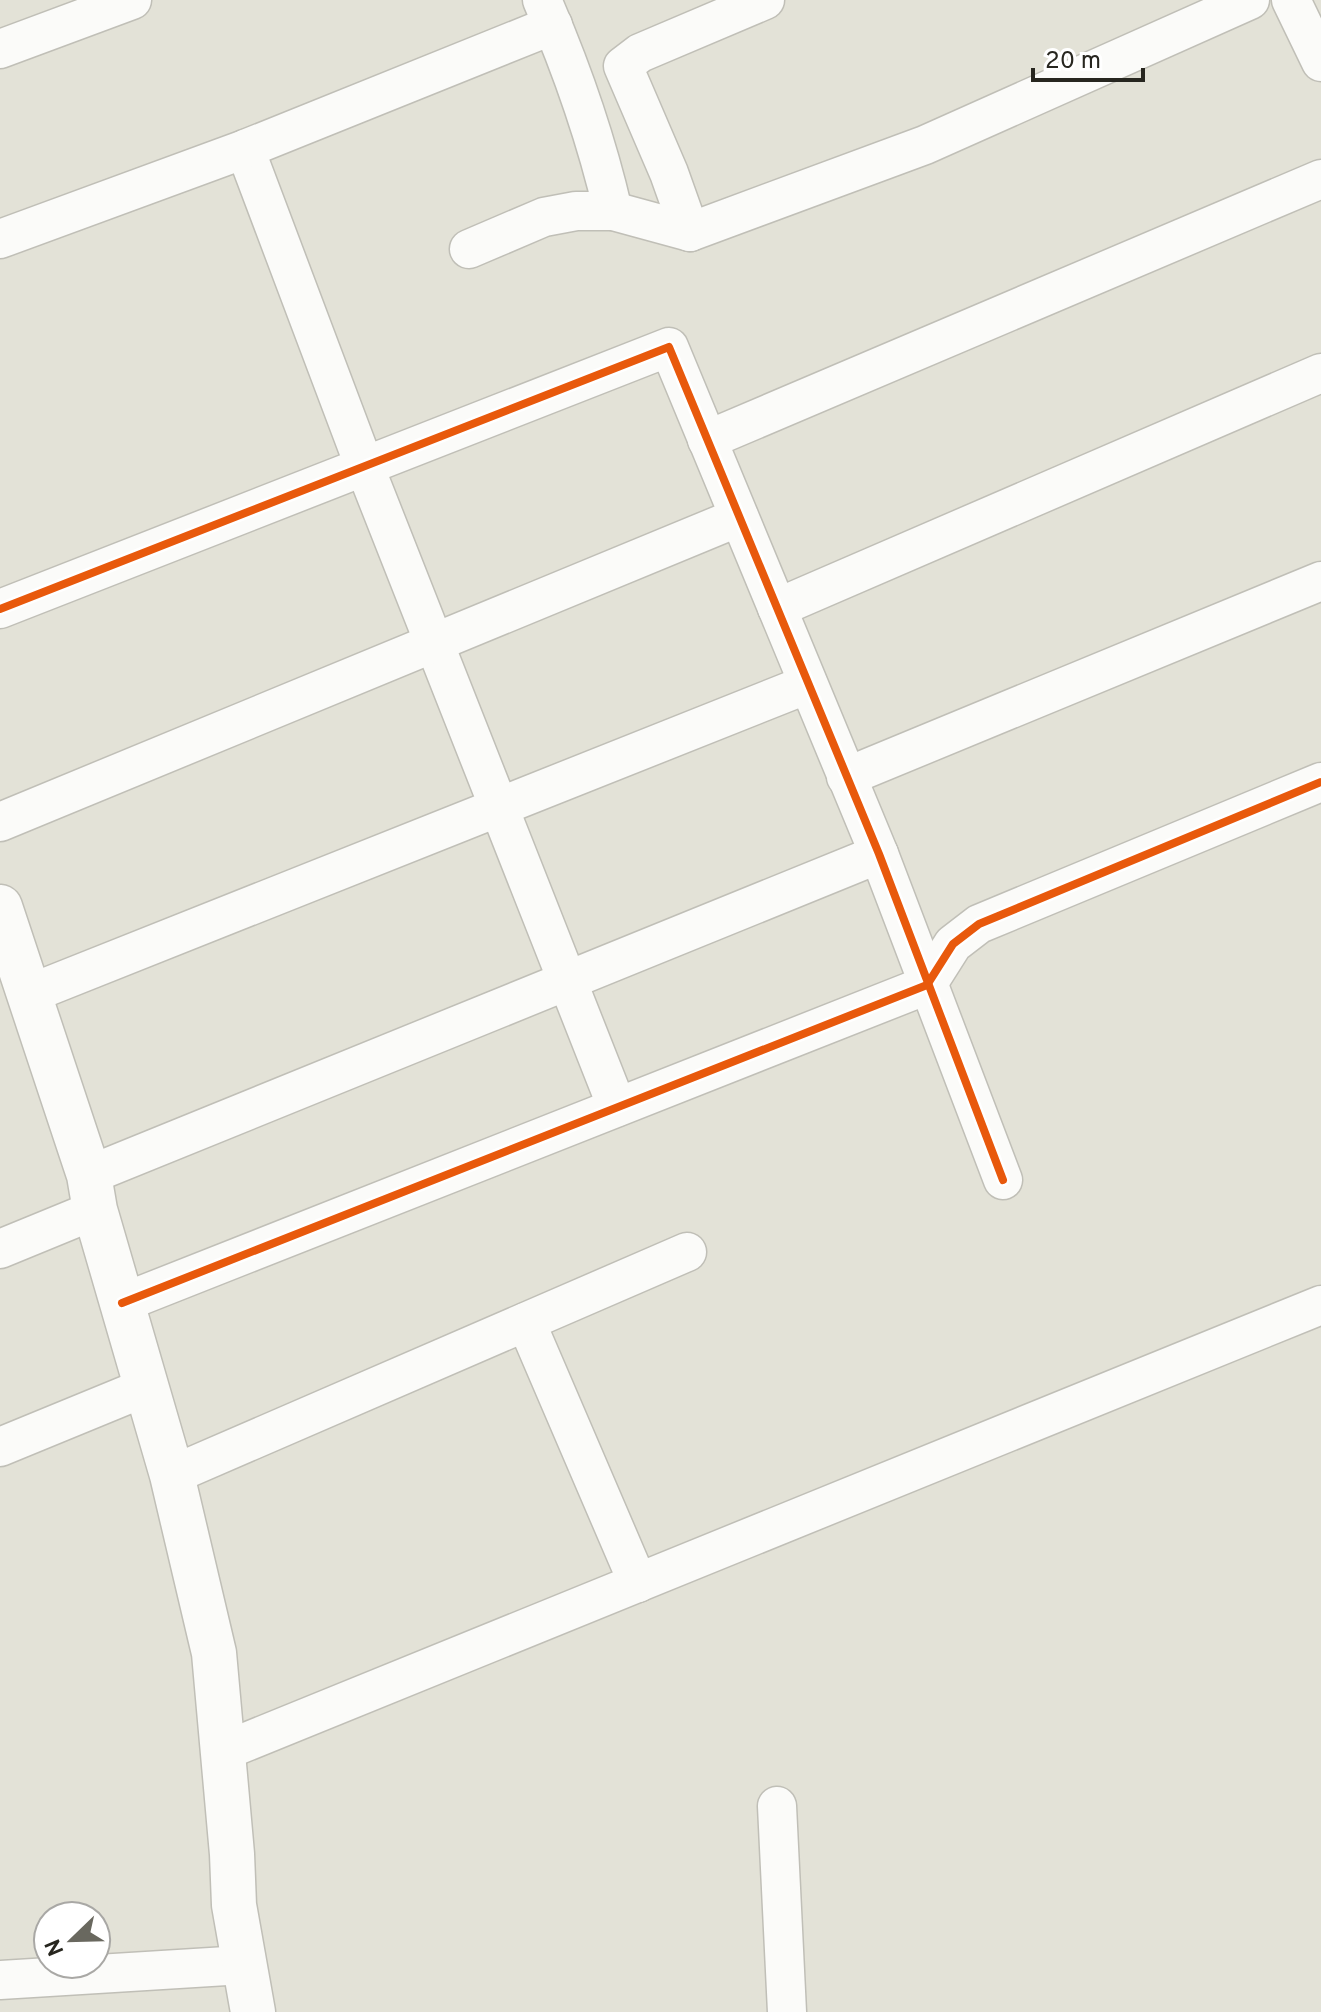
<svg xmlns="http://www.w3.org/2000/svg" width="1321" height="2012" font-family="Overpass,sans-serif">
<rect width="100%" height="100%" fill="#e3e2d7"/>
<g fill="none" stroke-linecap="round" stroke-linejoin="round">
<g stroke="#c0bfb7" stroke-width="41">
<g id="street">
<path d="M 542,0 C 572,69 596,138 613,211"/>
<polyline points="1291,0 1321,62"/>
<polyline points="0,49 132,0"/>
<polyline points="245,149 364,465 617,1107"/>
<polyline points="690,232 669,173 623,66 640,53 765,0"/>
<polyline points="0,239 245,149 553,25"/>
<polyline points="469,249 544,217 576,211 613,211 690,232 925,145 1250,0"/>
<polyline points="707,440 1321,179"/>
<polyline points="777,608 1321,373"/>
<polyline points="0,609 669,347 879,854 1003,1180"/>
<polyline points="846,777 1321,581"/>
<polyline points="0,822 739,517"/>
<polyline points="29,994 808,684"/>
<polyline points="89,1175 879,854"/>
<polyline points="0,1249 95,1210"/>
<polyline points="122,1303 927,985 953,944 979,924 1321,782"/>
<polyline points="526,1322 638,1583"/>
<polyline points="0,1447 146,1387"/>
<polyline points="172,1475 687,1252"/>
<polyline points="224,1751 1321,1305"/>
<polyline points="777,1806 787,2012"/>
<polyline points="0,1980 243,1965"/>
</g>
</g>
<g stroke="#c0bfb7" stroke-width="47">
<polyline id="secondary" points="0,907 89,1175 95,1210 172,1475 214,1653 232,1854 234,1905 253,2012"/>
</g>
<use href="#street" stroke="#fbfbf9" stroke-width="38"/>
<use href="#secondary" stroke="#fbfbf9" stroke-width="44"/>
<g stroke="#fff" stroke-width="13">
<g id="cycleway">
<polyline points="0,609 669,347 879,854 1003,1180"/>
<polyline points="122,1303 927,985 953,944 979,924 1321,782"/>
</g>
</g>
<use href="#cycleway" stroke="#e8590c" stroke-width="8"/>
</g>
<g transform="translate(72 1940) rotate(247)"><circle r="38" fill="#ffffff" stroke="#a9a8a5" stroke-width="2"/>
<path d="M0-6L14 30L0 20L-14 30Z" fill="#69685f"/>
<text y="-12" font-size="22" font-weight="bold" text-anchor="middle" fill="#27261f">N</text>
</g>
<path d="M1033 68v12h110v-12" fill="none" stroke="#27261f" stroke-width="4"/>
<text x="1045" y="68" font-size="24" fill="#27261f" stroke="#ffffff" stroke-width="6" paint-order="stroke">20 m</text>
</svg>
